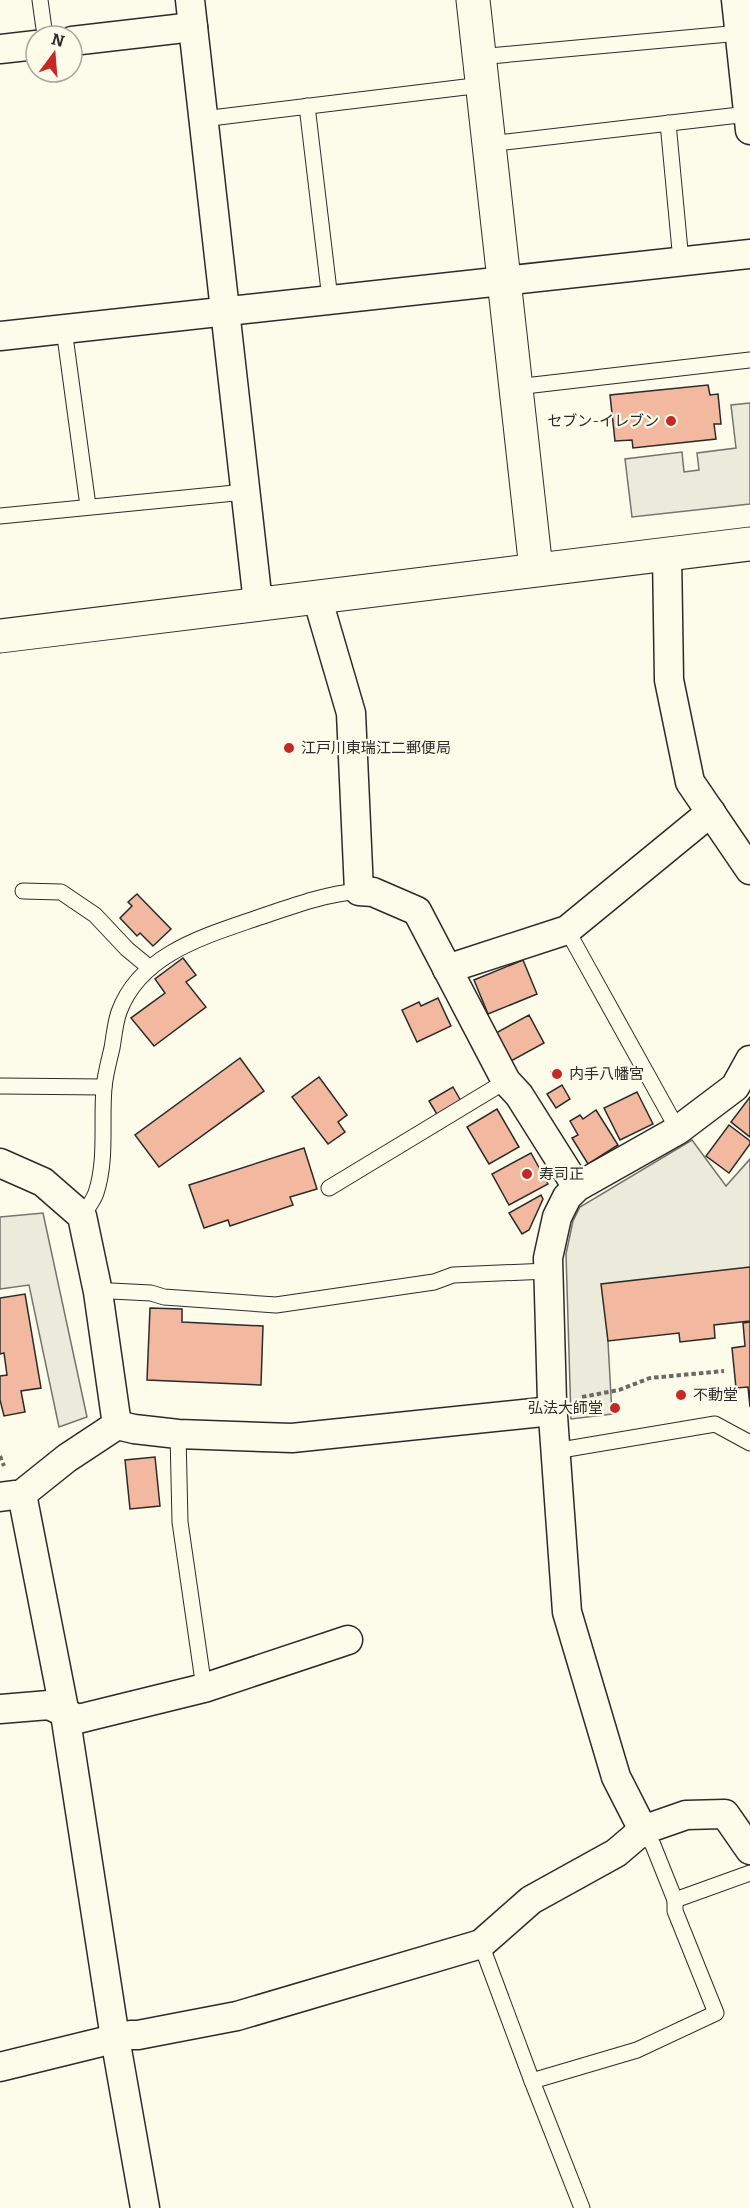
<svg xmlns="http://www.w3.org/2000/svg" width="750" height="2208" font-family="Bitter,'Noto Sans JP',serif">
<rect width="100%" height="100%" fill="#fdfbea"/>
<g fill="#ecebdb" stroke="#74746e" stroke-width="1.5">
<polygon points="692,1140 726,1186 750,1159 750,1270 605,1288 612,1414 571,1419 566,1254 573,1221 580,1207"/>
<polygon points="43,1213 87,1417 59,1427 29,1285 0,1289 0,1217"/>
</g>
<polygon fill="#eceadb" stroke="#74746e" stroke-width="1.5" points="750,403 750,504 632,517 625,459 682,452 684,472 699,470 697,453 736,448 731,405"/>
<g fill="#f2b8a0" stroke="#2b2b2b" stroke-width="1.5">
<polygon points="708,385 710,395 718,394 721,424 714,424 716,439 633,448 632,440 615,441 610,395"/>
<polygon points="137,894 171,929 153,946 140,933 137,936 120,918 132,906 128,902"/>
<polygon points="183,958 196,975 186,982 206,1007 154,1046 131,1018 165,993 155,979"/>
<polygon points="523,960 537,994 488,1014 474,980"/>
<polygon points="438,998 451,1026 417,1042 402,1010 419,1002 421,1006"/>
<polygon points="529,1015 544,1043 511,1061 496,1033"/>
<polygon points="240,1058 264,1091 159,1167 135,1135"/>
<polygon points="558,1068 562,1075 555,1079 551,1072"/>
<polygon points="319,1077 347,1115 338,1122 345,1132 328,1144 292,1097"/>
<polygon points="562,1085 570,1099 556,1108 547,1094"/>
<polygon points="453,1087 462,1103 438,1116 429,1101"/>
<polygon points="637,1092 653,1124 620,1140 604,1108"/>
<polygon points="750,1097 750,1137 731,1122"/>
<polygon points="497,1109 519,1147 489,1164 467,1127"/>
<polygon points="596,1110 618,1145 588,1164 572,1138 578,1135 570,1121 580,1115 583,1119"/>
<polygon points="729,1125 750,1141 750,1144 729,1173 706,1156"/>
<polygon points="304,1148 317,1189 290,1197 293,1205 230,1226 228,1220 204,1228 189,1185"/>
<polygon points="531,1153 548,1184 509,1205 492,1174"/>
<polygon points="541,1195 543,1199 529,1230 522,1234 509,1213"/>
<polygon points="750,1267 750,1321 714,1325 715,1338 680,1342 679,1333 608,1341 601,1284"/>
<polygon points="25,1294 41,1388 21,1391 25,1412 4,1416 0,1400 0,1376 7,1375 4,1353 0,1354 0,1298"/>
<polygon points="150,1308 182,1309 182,1322 263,1326 261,1385 147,1380"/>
<polygon points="750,1322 750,1407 748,1387 736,1388 732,1348 745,1346 743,1323"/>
<polygon points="155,1457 160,1506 130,1509 125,1460"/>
</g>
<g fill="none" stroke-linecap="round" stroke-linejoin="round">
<g stroke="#2b2b2b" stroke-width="17">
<g id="lane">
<polyline points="40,0 45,36"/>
<polyline points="479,57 740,33"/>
<polyline points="307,106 330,299"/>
<polyline points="203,119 482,85"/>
<polyline points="668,123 681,261"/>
<polyline points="488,144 748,114"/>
<polyline points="64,329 88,506"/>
<polyline points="516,387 750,360"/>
<polyline points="0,516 245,492"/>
<polyline points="23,891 61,892 95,915 127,949 150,968"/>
<polyline points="567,930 678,1130"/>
<polyline points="0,1086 104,1087"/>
<polyline points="329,1188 506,1081"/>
<path d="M 82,1216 C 87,1209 93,1201 96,1193 C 107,1159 101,1123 104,1088 C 105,1075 109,1061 112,1048 C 114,1037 115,1023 119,1012 C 140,954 205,936 257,918 C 290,907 324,894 359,891"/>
<polyline points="111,1291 151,1293 164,1297 276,1305 434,1282 453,1275 548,1271"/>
<polyline points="178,1434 180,1522 204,1688"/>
<polyline points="555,1451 715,1424 750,1443"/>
<polyline points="643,1830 653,1845 675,1900 750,1873"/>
<polyline points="481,1944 532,2081 582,2208"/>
<polyline points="532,2081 637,2050 716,2013 675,1911 675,1900"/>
</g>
</g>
<g stroke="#2b2b2b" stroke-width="31">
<g id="street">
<polyline points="190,0 258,603"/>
<polyline points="736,0 750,130"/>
<polyline points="72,41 193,27"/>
<polyline points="0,49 36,45"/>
<polyline points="0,336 750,254"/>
<polyline points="667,554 669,680 690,782 750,870"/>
<polyline points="317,597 351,713 359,891 373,892 417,911 506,1081 519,1095 577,1187"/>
<polyline points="447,969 567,930 711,812"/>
<polyline points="750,1060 735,1087 678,1130 577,1187 567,1197 557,1217 548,1258 552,1402 567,1612 616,1777 643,1830 686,1815 725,1814 750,1850"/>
<polyline points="0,1163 43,1182 82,1216 98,1292 117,1425"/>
<polyline points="22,1494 65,1714 115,2038 145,2208"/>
<polyline points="0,1497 22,1494 67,1458 117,1425 134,1429 178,1434 292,1438 552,1411"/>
<polyline points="0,1709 49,1705 78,1719 204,1688 348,1640"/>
<polyline points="0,2067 130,2035 138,2035 237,2016 481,1944 531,1900 616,1853 643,1830"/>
</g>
</g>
<g stroke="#2b2b2b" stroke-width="35">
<g id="secondary">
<polyline points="473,0 536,569"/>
<polyline points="0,636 750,544"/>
</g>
</g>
<g stroke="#6a6964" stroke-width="4" stroke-dasharray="4.5 3" stroke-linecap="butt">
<polyline points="582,1397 619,1390 650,1378 724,1371"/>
<polyline points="0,1456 4,1466"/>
</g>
<use href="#lane" stroke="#fdfbea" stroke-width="15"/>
<use href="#street" stroke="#fdfbea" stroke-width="28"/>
<use href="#secondary" stroke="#fdfbea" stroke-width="33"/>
</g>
<g fill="#c62828" stroke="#fdfbea" stroke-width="2">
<circle cx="671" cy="421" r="6"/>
<circle cx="289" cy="748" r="6"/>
<circle cx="557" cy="1074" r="6"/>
<circle cx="527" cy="1174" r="6"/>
<circle cx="681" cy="1395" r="6"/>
<circle cx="615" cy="1408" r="6"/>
</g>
<g text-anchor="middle" stroke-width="4.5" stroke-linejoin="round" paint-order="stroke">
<g font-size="15" fill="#2b2b2b" stroke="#fdfbea" text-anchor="start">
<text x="659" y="426" text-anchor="end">セブン-イレブン</text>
<text x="301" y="753">江戸川東瑞江二郵便局</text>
<text x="569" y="1079">内手八幡宮</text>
<text x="539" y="1179">寿司正</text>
<text x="693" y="1400">不動堂</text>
<text x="603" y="1413" text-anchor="end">弘法大師堂</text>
</g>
</g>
<g transform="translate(54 54) rotate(16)"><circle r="28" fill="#fdfbea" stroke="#a9a89e" stroke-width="1.5"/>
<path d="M0-4.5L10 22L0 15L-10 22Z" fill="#c62828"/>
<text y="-9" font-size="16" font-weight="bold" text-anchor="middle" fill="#2b2b2b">N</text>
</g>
</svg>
